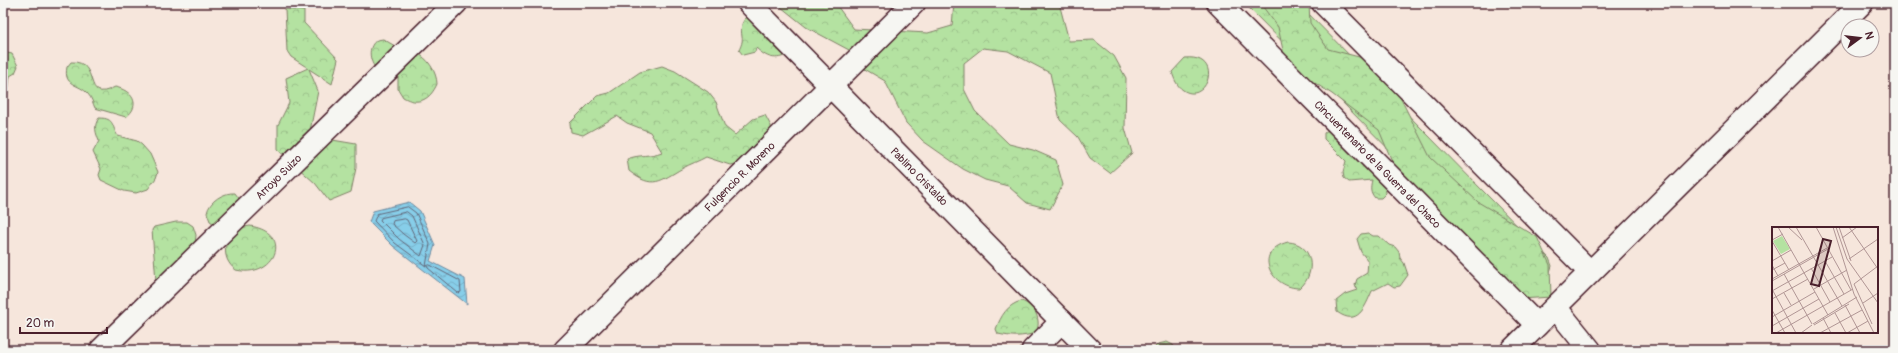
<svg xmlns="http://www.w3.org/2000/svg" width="1898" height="353" font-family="Pangolin,sans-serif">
<defs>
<pattern id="grass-tufts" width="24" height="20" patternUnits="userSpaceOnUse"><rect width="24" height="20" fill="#b4e2a1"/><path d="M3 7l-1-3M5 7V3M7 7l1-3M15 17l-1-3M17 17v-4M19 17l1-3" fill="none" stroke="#9cc18b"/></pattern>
<pattern id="forest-crowns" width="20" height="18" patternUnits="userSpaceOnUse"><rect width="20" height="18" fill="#b4e2a1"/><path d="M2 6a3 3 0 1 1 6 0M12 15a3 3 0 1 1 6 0" fill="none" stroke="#9cc18b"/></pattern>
<pattern id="water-waves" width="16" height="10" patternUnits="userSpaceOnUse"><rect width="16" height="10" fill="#87cee9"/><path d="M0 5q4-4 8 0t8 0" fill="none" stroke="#76b0c8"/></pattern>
</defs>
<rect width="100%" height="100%" fill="#f6e6dc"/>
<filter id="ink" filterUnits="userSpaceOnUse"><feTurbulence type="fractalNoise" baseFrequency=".025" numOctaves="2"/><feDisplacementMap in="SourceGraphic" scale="8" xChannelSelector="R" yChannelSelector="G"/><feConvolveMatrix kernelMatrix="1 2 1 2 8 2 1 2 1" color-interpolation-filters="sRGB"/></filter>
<g filter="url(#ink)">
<polygon fill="url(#grass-tufts)" stroke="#7f8066" points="1244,3 1298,3 1549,258 1552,266 1549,275 1524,286"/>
<g fill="url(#forest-crowns)" stroke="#7f8066">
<polygon points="776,3 835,3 854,29 928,33 952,26 954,3 1059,3 1069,41 1094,40 1114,56 1126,78 1125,128 1132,153 1110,173 1090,158 1078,137 1060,120 1050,73 1008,51 983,48 964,63 964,89 975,111 1009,144 1033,150 1056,160 1063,185 1050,209 1027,203 1008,186 985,180 963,169 923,141 906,123 885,81 863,68 849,50 806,27"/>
<polygon points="1260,3 1309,3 1310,23 1328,49 1359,57 1387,71 1430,157 1478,202 1537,237 1550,265 1551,297 1521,299 1404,190 1379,130 1332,94 1304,76 1284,55 1278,27"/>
<polygon points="285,9 304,11 304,23 338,59 332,84 309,69 318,91 309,136 356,144 356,168 351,192 329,201 315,183 278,150 278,125 289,103 286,78 308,68 291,57 287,51"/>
<path d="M 748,16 L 789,54 C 775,61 767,58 756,48 L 755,52 L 743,55 L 739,50 C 741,46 743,41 742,37 C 741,28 740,23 748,16 Z"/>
<path d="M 383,39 L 395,46 L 400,54 C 405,53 412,51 416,53 C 428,57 437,73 437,84 C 430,100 418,106 403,97 L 398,89 L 398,72 L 374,66 C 369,58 368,46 377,40 Z"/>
<polygon points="3,52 12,54 18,66 15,73 10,76 7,100 3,103"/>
<path d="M 1185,58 C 1225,54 1207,106 1183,90 C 1177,86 1174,79 1172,72 Z"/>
<path d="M 71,62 C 102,60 81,105 115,87 C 132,90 142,105 126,117 L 95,108 C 93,104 92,98 88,94 C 79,83 63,87 67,67 Z"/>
<path d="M 662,66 L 675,71 L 708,92 L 716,102 L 725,127 L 735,135 L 753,119 L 765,115 L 771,126 L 772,139 L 743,162 L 730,165 L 706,157 C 699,161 690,164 683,168 C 660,181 653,190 629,171 L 627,159 C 640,154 649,157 662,152 L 650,132 L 627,123 L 617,116 L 583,135 L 571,132 L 570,123 L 597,96 L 609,93 L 640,72 Z"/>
<path d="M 99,118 C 116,118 111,127 118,136 L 137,141 L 142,145 L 150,154 L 158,172 L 156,178 L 148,189 L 136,193 L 124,191 L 101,180 L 99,175 L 101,169 L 93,152 L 99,141 C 96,133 93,126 99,118 Z"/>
<path d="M 1329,129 L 1385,181 L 1386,193 L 1381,198 L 1375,198 C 1370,192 1370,188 1372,180 L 1349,182 L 1344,178 L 1343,172 L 1346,161 L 1324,139 L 1324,133 Z"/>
<path d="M 235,193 L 241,201 L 216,225 L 210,221 L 207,213 C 209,201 224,192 235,193 Z"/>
<polygon points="176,222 187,222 193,226 196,235 195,245 158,282 156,281 152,230 154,227"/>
<path d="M 250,226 C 295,233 275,279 236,270 C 220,259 223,236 240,228 C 243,227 247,227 250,226 Z"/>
<path d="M 1368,233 L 1373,236 L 1379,236 L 1389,245 L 1395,247 L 1399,252 L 1400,258 L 1404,263 L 1408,275 L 1400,286 L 1394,287 L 1388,283 L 1372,291 C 1365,307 1358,327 1337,312 L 1336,301 L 1345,294 L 1357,290 L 1355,285 L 1357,279 L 1367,273 L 1368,261 L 1361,252 L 1357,239 L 1361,234 Z"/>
<path d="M 1288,242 C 1313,243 1317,273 1300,288 C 1273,289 1250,252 1288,242 Z"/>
<path d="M 1021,301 C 1035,305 1042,320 1036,333 C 1022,337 1012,337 998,334 L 996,329 C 1001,316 1007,305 1021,301 Z"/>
<polygon points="1167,342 1173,345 1176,350 1152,350 1158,344"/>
</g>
<polygon fill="url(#water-waves)" stroke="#6f889d" points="409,202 420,211 435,245 430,261 465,279 467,304 393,246 369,222 373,211"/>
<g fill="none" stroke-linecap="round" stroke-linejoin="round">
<g stroke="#626577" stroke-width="1">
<polygon points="408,207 416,213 430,244 426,266 395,243 374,221 377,214"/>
<polygon points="407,212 412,216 425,245 421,256 399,239 380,220 381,218"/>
<polygon points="405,219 407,220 417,241 415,243 403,234 392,224 393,221"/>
<polygon points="430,265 460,281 461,292 458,293 428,268 427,266"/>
</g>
<g stroke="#4a1f2b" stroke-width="25">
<g id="minor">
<path id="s1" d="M 749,3 L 1090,350"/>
<path id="s2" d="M 1218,3 L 1537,325"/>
<polyline points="1323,3 1590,272"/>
<polyline points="1556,308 1590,350"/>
<path id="s3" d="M 101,350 L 456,3"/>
<path id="s4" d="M 565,350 L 914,3"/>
<polyline points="1033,350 1062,321"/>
<polyline points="1512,350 1862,3"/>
</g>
</g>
<use href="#minor" stroke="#f6f6f2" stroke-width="22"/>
</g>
</g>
<g text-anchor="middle" stroke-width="3" stroke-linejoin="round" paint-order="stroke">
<g font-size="11" fill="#4a1f2b" stroke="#f6f6f2">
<text dy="4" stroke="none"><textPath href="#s2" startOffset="227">Cincuentenario de la Guerra del Chaco</textPath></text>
<text dy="4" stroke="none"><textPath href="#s3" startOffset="248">Arroyo Suizo</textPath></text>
<text dy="4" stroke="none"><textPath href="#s4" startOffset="246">Fulgencio R. Moreno</textPath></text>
<text dy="4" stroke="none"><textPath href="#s1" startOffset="243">Pablino Cristaldo</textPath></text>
</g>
</g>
<g transform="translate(1772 227)">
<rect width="106" height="106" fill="#f6e6dc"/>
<path d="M 10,9 L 18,22 L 9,27 L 1,14 Z" fill="#b4e2a1"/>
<path fill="none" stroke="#b19695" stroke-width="1" d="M 6,0 L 56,88M 16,0 L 30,13M 24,0 L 70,79M 44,0 L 79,63M 61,0 L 82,67 L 102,106M 64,0 L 75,32 L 106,76M 67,0 L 79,34M 77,0 L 106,42M 70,11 L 85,0M 0,13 L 11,7M 0,14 L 17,43M 77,32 L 106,12M 0,34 L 19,23M 53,34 L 72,67M 0,38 L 6,49M 39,41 L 58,75M 0,43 L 13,36M 12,47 L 40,97M 90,51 L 106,39M 90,51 L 82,57 L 100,97M 0,52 L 55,21M 0,54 L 56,22M 42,62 L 75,43M 0,64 L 60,30M 1,64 L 24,106M 12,66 L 19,78M 0,72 L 36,52M 91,76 L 106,66M 73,78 L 88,106M 0,83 L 13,106M 63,86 L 74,106M 0,90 L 43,65M 51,91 L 59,106M 41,97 L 85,70M 42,98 L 77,77M 0,99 L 47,72M 4,106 L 81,62M 29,106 L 40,98M 48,106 L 90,83M 75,106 L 96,94"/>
<path fill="#4a1f2b" fill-opacity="0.15" stroke="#4a1f2b" stroke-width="2" d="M 51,12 L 59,14 L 47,59 L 39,57 Z"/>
<rect width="106" height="106" fill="none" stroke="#4a1f2b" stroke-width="2"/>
</g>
<rect width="1898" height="353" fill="none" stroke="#f6f6f2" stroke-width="16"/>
<rect x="8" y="8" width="1882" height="337" fill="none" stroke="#4a1f2b" stroke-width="1.5" filter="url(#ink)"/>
<g transform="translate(1860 38) rotate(75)"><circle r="19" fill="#f6f6f2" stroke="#b1a0a2"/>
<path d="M0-3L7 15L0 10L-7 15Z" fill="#4a1f2b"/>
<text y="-6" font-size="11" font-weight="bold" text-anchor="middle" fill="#4a1f2b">N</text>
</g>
<path d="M20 327v6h87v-6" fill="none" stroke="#4a1f2b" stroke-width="2"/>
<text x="26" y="327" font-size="12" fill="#4a1f2b" stroke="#f6f6f2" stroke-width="3" paint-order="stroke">20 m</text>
</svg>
